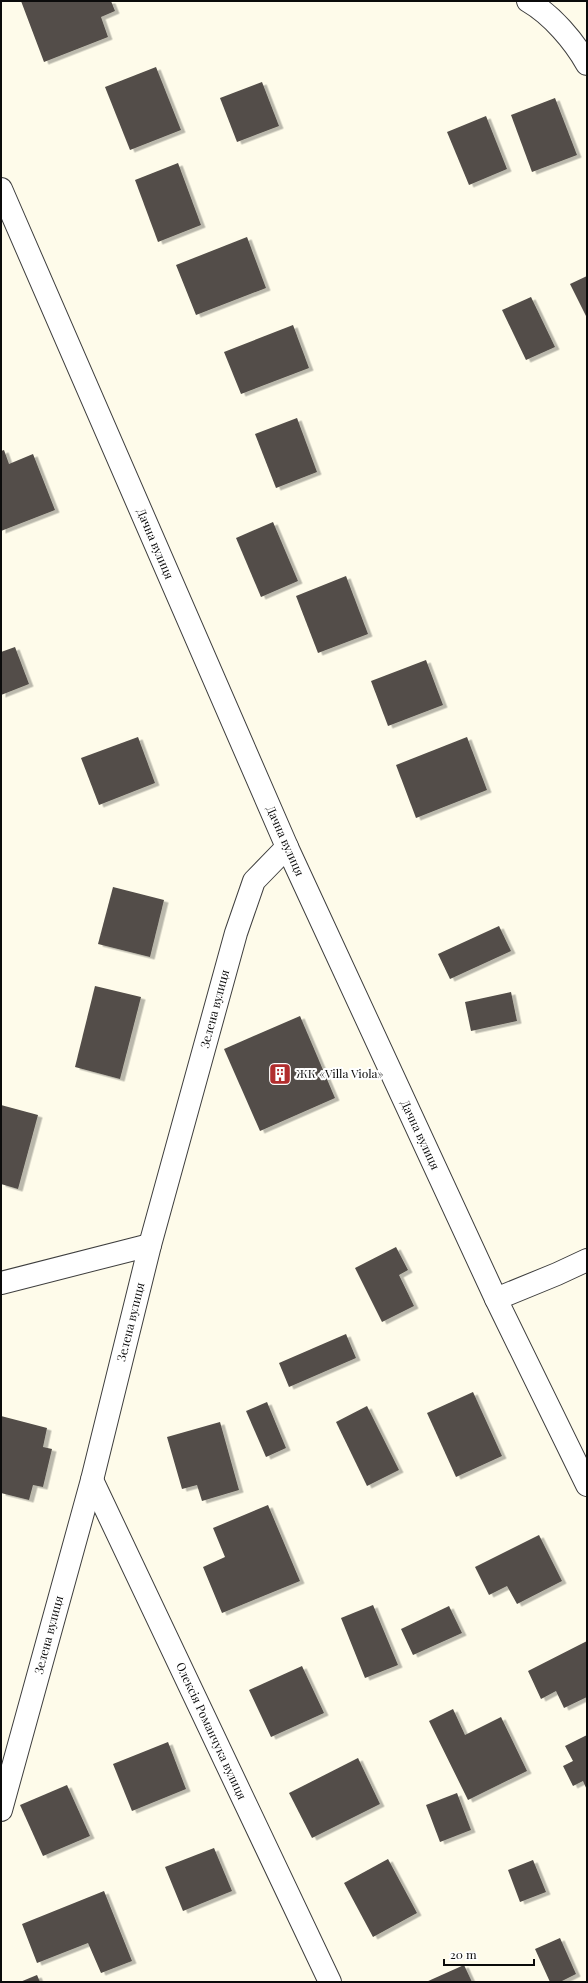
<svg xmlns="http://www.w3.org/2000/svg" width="588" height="1983" font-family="'Playfair Display',serif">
<defs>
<filter id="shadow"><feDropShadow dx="4.5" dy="2.5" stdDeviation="0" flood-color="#0004"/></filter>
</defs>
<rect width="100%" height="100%" fill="#fefbea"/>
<g fill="#524d48" filter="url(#shadow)">
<polygon points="21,1 111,1 115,11 101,17 108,37 44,62"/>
<polygon points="156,67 181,130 130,150 105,87"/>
<polygon points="262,82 279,126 237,142 220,98"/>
<polygon points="555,98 577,155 532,172 511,115"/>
<polygon points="486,116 507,169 469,185 447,132"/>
<polygon points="178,163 201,225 158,242 135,180"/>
<polygon points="247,237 266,288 196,315 176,265"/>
<polygon points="587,276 587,318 570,284"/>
<polygon points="531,297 555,347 526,360 502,310"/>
<polygon points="293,325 309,368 241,394 224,352"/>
<polygon points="297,418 317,472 276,488 255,434"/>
<polygon points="4,450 9,464 33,454 55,510 1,531 1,451"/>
<polygon points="273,522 298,581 261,597 236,538"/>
<polygon points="346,576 368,634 318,653 296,596"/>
<polygon points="15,647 29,684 1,695 1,652"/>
<polygon points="426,660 443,705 388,726 371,681"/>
<polygon points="138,737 155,783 99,805 81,758"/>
<polygon points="467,737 487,790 416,818 396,765"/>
<polygon points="113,887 164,900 150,957 98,944"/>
<polygon points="499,926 511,951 450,979 438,954"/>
<polygon points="95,986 141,997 120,1079 75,1067"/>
<polygon points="511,992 517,1021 471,1031 465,1002"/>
<polygon points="300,1016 335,1098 260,1131 224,1049"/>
<polygon points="1,1105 38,1115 18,1189 1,1184"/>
<polygon points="396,1247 408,1270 399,1275 414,1306 382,1322 355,1268"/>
<polygon points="346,1334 356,1358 289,1387 279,1363"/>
<polygon points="473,1392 502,1456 456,1477 427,1413"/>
<polygon points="267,1402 286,1448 266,1457 246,1411"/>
<polygon points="367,1406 399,1470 367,1486 336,1422"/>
<polygon points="1,1416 47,1428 43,1447 52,1449 43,1487 33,1485 29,1500 1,1493"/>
<polygon points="220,1422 239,1490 202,1501 197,1485 182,1489 167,1437"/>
<polygon points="268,1505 300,1581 222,1613 203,1567 225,1557 213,1528"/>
<polygon points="539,1535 562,1581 517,1604 507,1586 489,1595 475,1567"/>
<polygon points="373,1605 398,1665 365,1678 341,1618"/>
<polygon points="449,1606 462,1633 413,1655 401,1629"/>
<polygon points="587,1641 587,1697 564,1708 556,1691 541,1699 528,1671"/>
<polygon points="302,1666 324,1713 271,1737 249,1690"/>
<polygon points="453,1709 465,1735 501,1717 527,1771 468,1800 429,1721"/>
<polygon points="587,1735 587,1790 583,1781 573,1786 563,1766 573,1761 565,1746"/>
<polygon points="168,1742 186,1789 132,1811 113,1764"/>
<polygon points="358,1758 380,1804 312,1838 289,1793"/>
<polygon points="67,1785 90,1836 43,1856 20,1805"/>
<polygon points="457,1793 471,1830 440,1842 426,1805"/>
<polygon points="214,1848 232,1891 183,1911 165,1867"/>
<polygon points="388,1859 417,1913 373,1937 344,1883"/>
<polygon points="533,1860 546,1892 520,1902 508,1870"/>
<polygon points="104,1891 132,1961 101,1973 88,1943 37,1963 22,1924"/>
<polygon points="560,1938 576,1974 560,1982 550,1982 535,1949"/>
<polygon points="464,1965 472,1982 426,1982"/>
<polygon points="37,1975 40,1982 20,1982"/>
</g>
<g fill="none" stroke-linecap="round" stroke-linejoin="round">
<g stroke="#3e3e3e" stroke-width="24">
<g id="minor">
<path d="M 528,1 C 552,15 574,41 587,64"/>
<polyline points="1,189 287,847 496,1299 587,1485"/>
<polyline points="1,1283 150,1245"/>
<polyline points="496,1299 557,1274 587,1260"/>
<polyline points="92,1480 330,1982"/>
<polyline points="1,1810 92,1480 150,1245 236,933 254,881 287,847"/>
</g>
</g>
<use href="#minor" stroke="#fff" stroke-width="22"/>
</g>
<defs>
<g id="building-square" transform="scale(1.15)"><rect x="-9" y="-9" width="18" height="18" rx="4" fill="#b12d2d" stroke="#fff"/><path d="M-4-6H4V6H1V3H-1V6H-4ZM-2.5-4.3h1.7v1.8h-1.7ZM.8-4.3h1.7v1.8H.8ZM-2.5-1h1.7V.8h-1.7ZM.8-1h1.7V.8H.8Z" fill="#fff"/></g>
</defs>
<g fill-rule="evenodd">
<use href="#building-square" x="280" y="1074"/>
</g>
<g text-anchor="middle" stroke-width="4" stroke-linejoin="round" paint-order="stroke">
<g font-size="12" fill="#0b0b0b" stroke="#fff">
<text transform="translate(155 544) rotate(67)" y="4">Дачна вулиця</text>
<text transform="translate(285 841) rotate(66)" y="4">Дачна вулиця</text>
<text transform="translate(215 1009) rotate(-75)" y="4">Зелена вулиця</text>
<text transform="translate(420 1135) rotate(65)" y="4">Дачна вулиця</text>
<text transform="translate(131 1322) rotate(-76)" y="4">Зелена вулиця</text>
<text transform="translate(49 1635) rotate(-75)" y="4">Зелена вулиця</text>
<text transform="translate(211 1731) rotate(65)" y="4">Олексія Романчука вулиця</text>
</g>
<g font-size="12" fill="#0b0b0b" stroke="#fff" text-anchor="start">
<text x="296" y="1078">ЖК «Villa Viola»</text>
</g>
</g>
<rect width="588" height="1983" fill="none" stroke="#0b0b0b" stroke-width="4"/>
<path d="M444 1959v6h90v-6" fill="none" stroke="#0b0b0b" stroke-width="2"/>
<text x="450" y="1959" font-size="12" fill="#0b0b0b" stroke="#ffffff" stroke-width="3" paint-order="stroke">20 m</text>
</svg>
